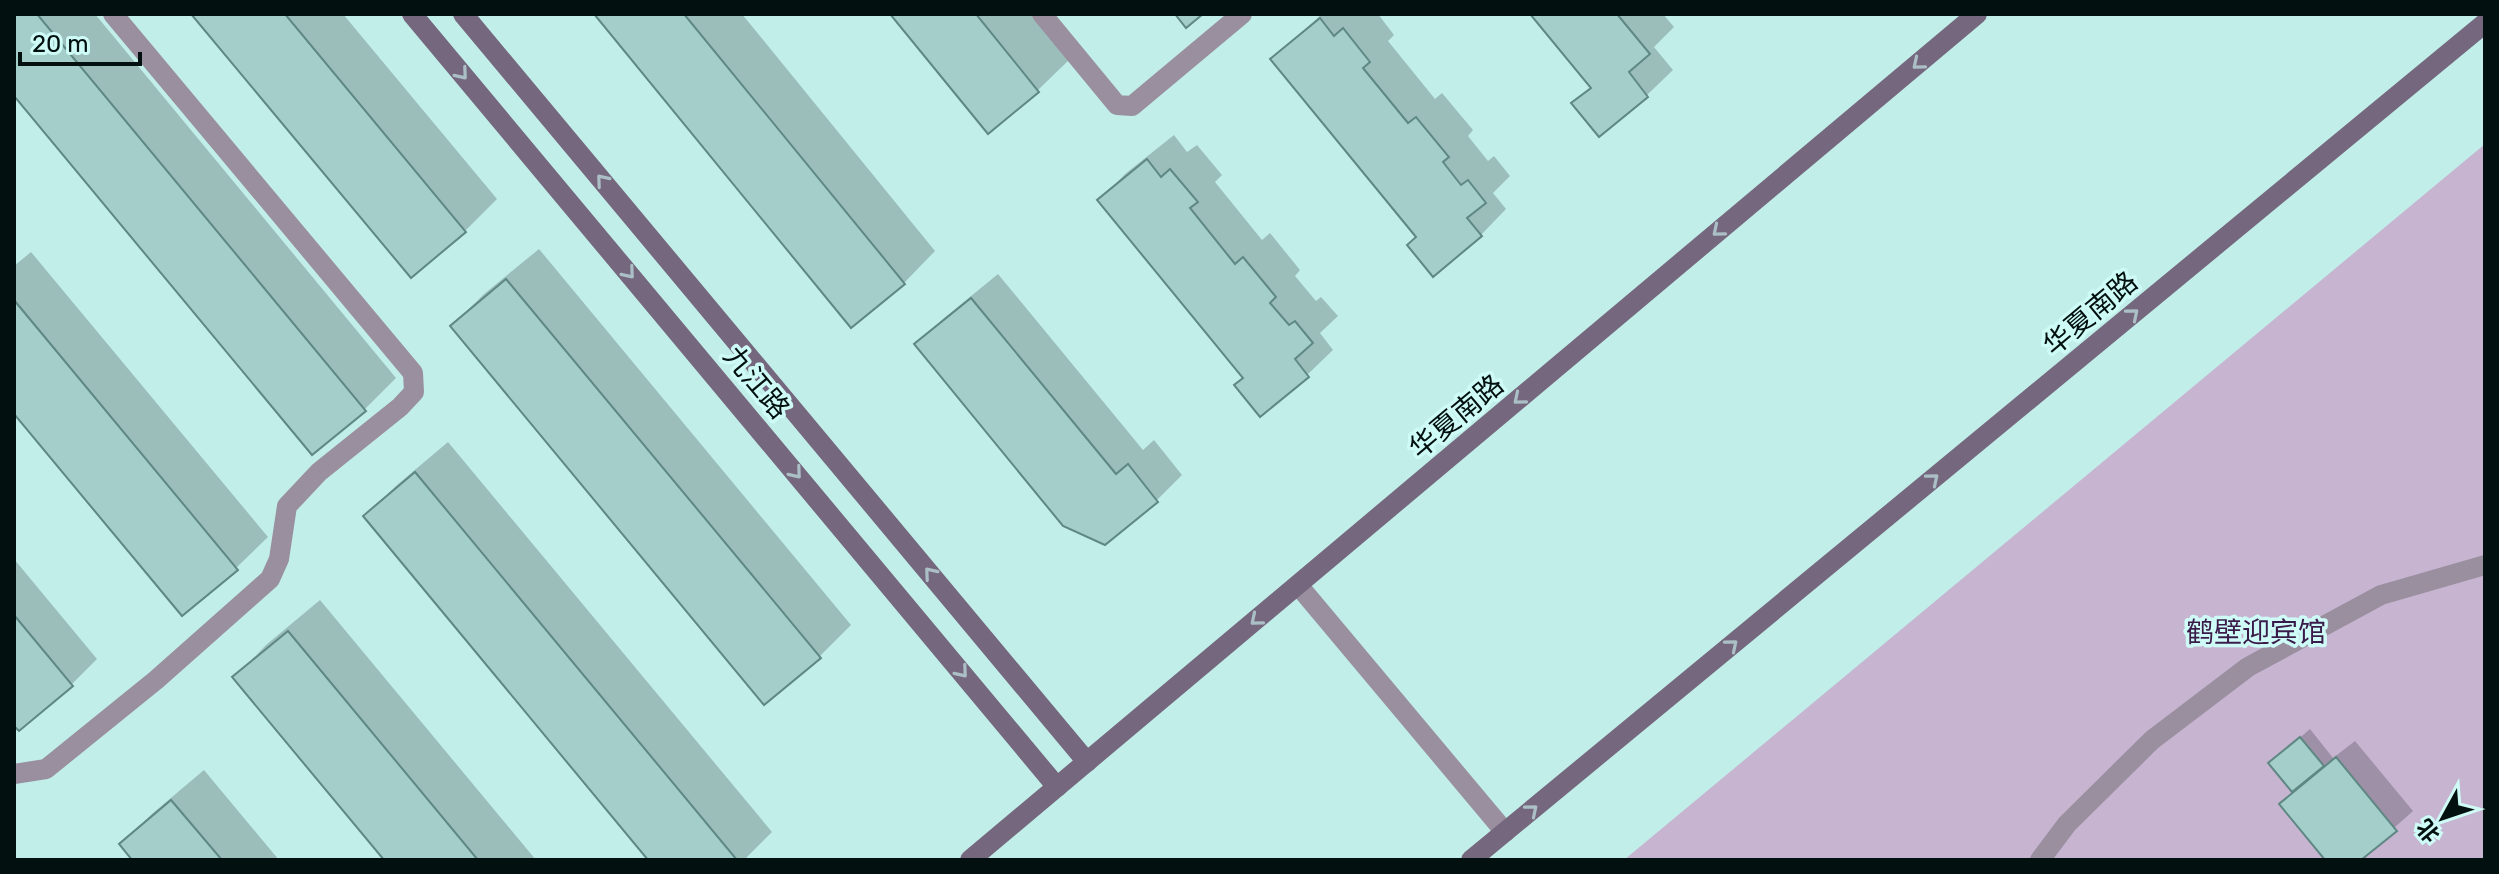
<svg xmlns="http://www.w3.org/2000/svg" width="2499" height="874" font-family="Rubik,'Noto Sans SC',sans-serif">
<rect width="100%" height="100%" fill="#c2eeea"/>
<polygon fill="#c6b4d0" points="2485,144 2485,860 1624,860"/>
<g fill="#0003">
<polygon points="14,14 95,14 396,378 365,409 313,452 14,93"/>
<polygon points="194,14 343,14 497,199 465,231 411,275"/>
<polygon points="597,14 742,14 935,251 904,283 851,325"/>
<polygon points="892,14 1033,14 1070,59 1038,90 988,131"/>
<polygon points="1322,14 1378,14 1394,35 1388,41 1435,99 1442,93 1473,130 1468,136 1488,161 1494,156 1510,176 1493,193 1506,209 1481,235 1418,236 1273,59"/>
<polygon points="1533,14 1663,14 1674,27 1654,47 1673,70 1647,95 1599,134 1574,103 1592,86"/>
<polygon points="1174,135 1187,152 1197,145 1222,175 1215,182 1262,240 1270,233 1300,270 1295,276 1316,301 1321,297 1338,316 1320,333 1333,350 1307,375 1245,377 1100,200 1125,174"/>
<polygon points="539,249 851,625 819,657 452,326 484,294"/>
<polygon points="31,252 268,537 236,568 14,410 14,266"/>
<polygon points="998,274 1143,450 1154,440 1182,475 1157,500 1105,542 917,345 943,319"/>
<polygon points="448,442 772,832 744,860 651,860 365,516 397,485"/>
<polygon points="14,559 97,659 71,685 14,722"/>
<polygon points="320,600 536,860 387,860 235,677 266,645"/>
<polygon points="2310,729 2333,758 2355,741 2413,811 2358,860 2328,860 2281,804 2294,791 2271,763"/>
<polygon points="204,770 279,860 134,860 121,844 153,813"/>
</g>
<g fill="#a3ceca" stroke="#5f8884" stroke-width="2">
<polygon points="14,14 37,14 366,411 312,455 14,96"/>
<polygon points="191,14 285,14 466,232 411,278"/>
<polygon points="594,14 684,14 905,284 851,328"/>
<polygon points="890,14 976,14 1039,92 988,134"/>
<polygon points="1175,14 1203,14 1186,28"/>
<polygon points="1530,14 1617,14 1650,54 1629,72 1648,97 1599,137 1571,103 1591,88"/>
<polygon points="1320,18 1334,36 1343,28 1370,62 1363,68 1408,123 1416,117 1449,157 1443,162 1461,185 1468,180 1486,203 1467,218 1482,236 1433,277 1407,245 1416,237 1270,59"/>
<polygon points="1147,159 1161,177 1170,169 1198,202 1190,208 1235,264 1243,257 1276,297 1270,303 1289,325 1295,321 1313,343 1295,359 1309,377 1260,417 1234,385 1243,378 1097,200"/>
<polygon points="506,279 821,658 764,705 450,326"/>
<polygon points="971,298 1116,474 1128,464 1158,502 1105,545 1063,526 914,344"/>
<polygon points="14,300 238,570 182,616 14,414"/>
<polygon points="415,472 737,860 648,860 363,516"/>
<polygon points="14,615 73,686 19,731 14,726"/>
<polygon points="288,631 478,860 384,860 232,677"/>
<polygon points="2300,737 2324,766 2292,792 2268,763"/>
<polygon points="2336,757 2397,831 2361,860 2325,860 2279,804"/>
<polygon points="171,800 222,860 132,860 119,844"/>
</g>
<g fill="none" stroke-linecap="round" stroke-linejoin="round">
<g stroke="#998f9f" stroke-width="20">
<polyline points="1042,14 1117,105 1132,106 1242,14"/>
<polyline points="14,774 46,769 156,680 270,579 279,559 287,506 319,472 400,407 414,392 413,373 113,14"/>
<polyline points="2040,860 2067,824 2152,740 2248,667 2381,595 2485,565"/>
</g>
<polyline stroke="#998f9f" stroke-width="20" points="1298,585 1505,832"/>
<g stroke="#75677d" stroke-width="20">
<polyline points="412,14 1057,787"/>
<polyline points="463,14 1087,762"/>
<polyline points="970,860 1977,14"/>
<polyline points="1471,860 2485,23"/>
</g>
</g>
<defs><path id="oneway-chevron" d="M-2-3.5L2.5 0L-2 3.5" fill="none" stroke-width="1.6" stroke-linecap="round" stroke-linejoin="round" transform="scale(2)"/></defs>
<g stroke="#abc0c6">
<use href="#oneway-chevron" transform="translate(1918 64) rotate(140)"/>
<use href="#oneway-chevron" transform="translate(462 74) rotate(50)"/>
<use href="#oneway-chevron" transform="translate(602 180) rotate(-130)"/>
<use href="#oneway-chevron" transform="translate(1718 231) rotate(140)"/>
<use href="#oneway-chevron" transform="translate(629 273) rotate(50)"/>
<use href="#oneway-chevron" transform="translate(2133 314) rotate(-40)"/>
<use href="#oneway-chevron" transform="translate(1519 399) rotate(140)"/>
<use href="#oneway-chevron" transform="translate(796 473) rotate(50)"/>
<use href="#oneway-chevron" transform="translate(1933 479) rotate(-40)"/>
<use href="#oneway-chevron" transform="translate(930 573) rotate(-130)"/>
<use href="#oneway-chevron" transform="translate(1256 620) rotate(140)"/>
<use href="#oneway-chevron" transform="translate(1732 645) rotate(-40)"/>
<use href="#oneway-chevron" transform="translate(962 672) rotate(50)"/>
<use href="#oneway-chevron" transform="translate(1532 810) rotate(-40)"/>
</g>
<g text-anchor="middle" stroke-width="7" stroke-linejoin="round" paint-order="stroke">
<g font-size="28" fill="#02100f" stroke="#cffbf7">
<text transform="translate(2090 313) rotate(-40)" y="10">华夏南路</text>
<text transform="translate(757 382) rotate(50)" y="10">九江路</text>
<text transform="translate(1456 416) rotate(-40)" y="10">华夏南路</text>
</g>
<g font-size="28" fill="#391a48" stroke="#cffbf7">
<text x="2256" y="642">鹤壁迎宾馆</text>
</g>
</g>
<rect width="2499" height="874" fill="none" stroke="#02100f" stroke-width="32"/>
<g transform="translate(2443 818) rotate(230)" stroke="#cffbf7" stroke-width="6" paint-order="stroke">
<path d="M0-6L14 30L0 20L-14 30Z" fill="#02100f"/>
<text y="-12" font-size="22" font-weight="bold" text-anchor="middle" fill="#02100f">北</text>
</g>
<path d="M20 52v12h120v-12" fill="none" stroke="#02100f" stroke-width="4"/>
<text x="32" y="52" font-size="24" fill="#02100f" stroke="#cffbf7" stroke-width="6" paint-order="stroke">20 m</text>
</svg>
